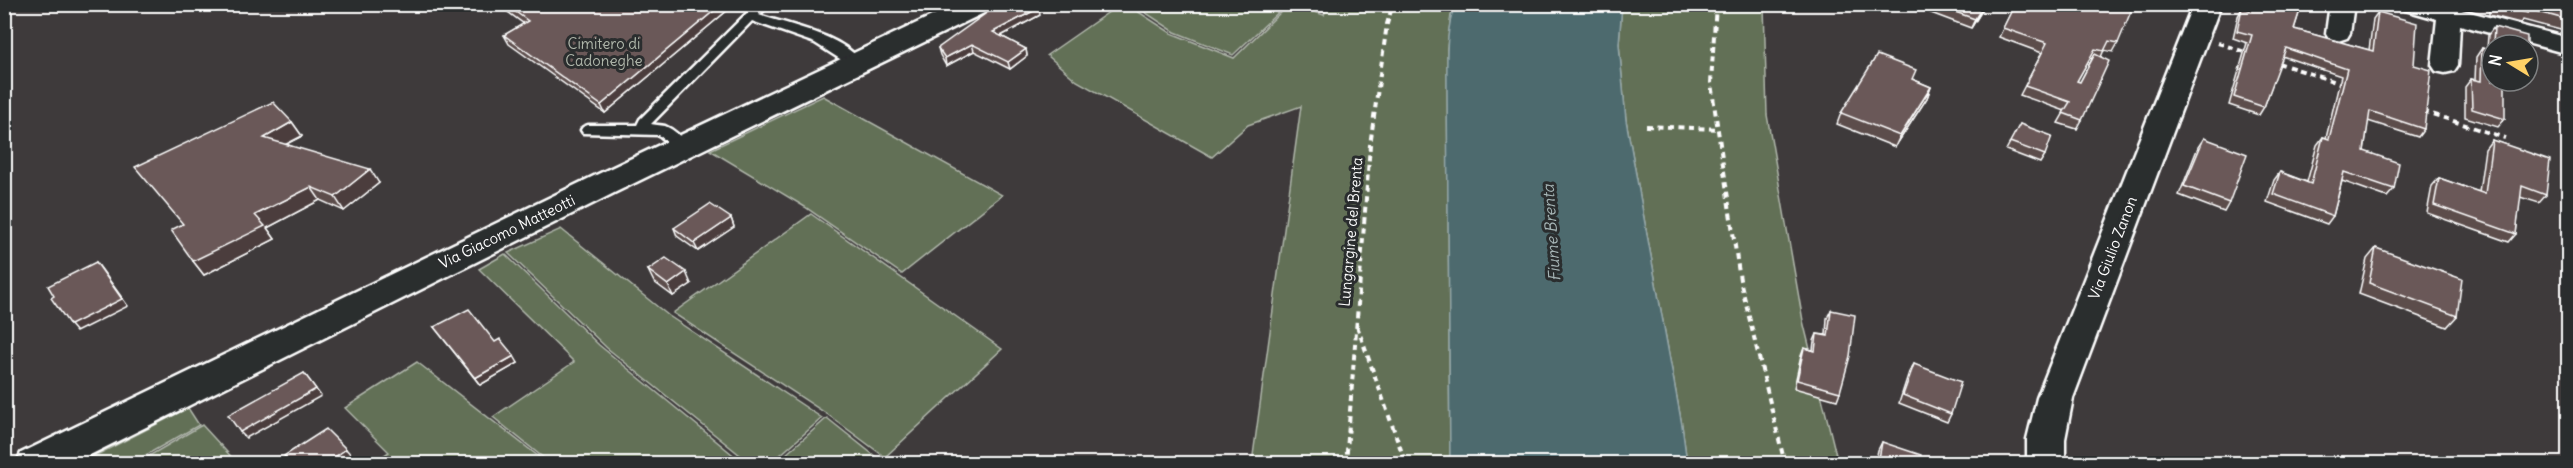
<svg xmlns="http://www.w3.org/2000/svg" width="2573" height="468" font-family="Delius,sans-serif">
<rect width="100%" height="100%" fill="#3e3a3b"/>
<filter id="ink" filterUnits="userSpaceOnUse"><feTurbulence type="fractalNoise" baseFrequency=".0167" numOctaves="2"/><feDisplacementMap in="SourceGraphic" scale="12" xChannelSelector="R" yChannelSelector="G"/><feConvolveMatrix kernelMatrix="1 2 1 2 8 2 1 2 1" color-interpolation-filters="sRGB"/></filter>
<g filter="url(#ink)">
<g fill="#626f57" stroke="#b0b7ab" stroke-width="1.5">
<polygon points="1119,5 1128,5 1171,33 1234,58 1288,5 1295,5 1324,15 1325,12 1304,5 1455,5 1451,15 1447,48 1450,463 1252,463 1301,106 1248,125 1212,157 1077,81 1047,55"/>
<polygon points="1134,5 1286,5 1233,55 1175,32"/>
<polygon points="1622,5 1764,5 1767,115 1803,321 1838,463 1687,463 1682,425 1626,120 1619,44"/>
<polygon points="823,96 1002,195 902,274 805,207 710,150"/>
<polygon points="811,214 1002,349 885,457 827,414 673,313"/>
<polygon points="561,229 669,316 822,418 771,463 750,463 607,348 508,253"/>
<polygon points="505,254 599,345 743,463 550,463 493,417 574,362 479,269"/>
<polygon points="417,362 547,463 372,463 389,452 345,408"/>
<polygon points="188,408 199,425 132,463 81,463"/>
<polygon points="827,418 881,461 879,464 776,463"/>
<polygon points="202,425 237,463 137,463"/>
</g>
<path fill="#4d6b6e" stroke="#94a6a8" stroke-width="1.5" d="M 1455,5 L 1622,5 L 1619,44 L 1626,120 L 1682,425 L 1687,463 L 1450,463 L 1447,89 C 1447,61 1445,31 1455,5 Z"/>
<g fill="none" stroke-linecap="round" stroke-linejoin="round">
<g stroke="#fff" stroke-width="5">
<path id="service" d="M 756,4 L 770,4 L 759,15 C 792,26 840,34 863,63 L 861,66 L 851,66 L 815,43 L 752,21 L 651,124 C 654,125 660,125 665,126 C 675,130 683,139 689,147 L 687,150 L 677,150 L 659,135 L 583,133 L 581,130 L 583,127 L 588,125 L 637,125 L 640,119 Z"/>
</g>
<g stroke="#fff" stroke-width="5">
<g id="minor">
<polygon points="2330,4 2354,4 2350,33 2347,38 2338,41 2329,38 2326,33"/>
<polygon points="2398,4 2462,4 2462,10 2568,38 2568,54 2460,25 2458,65 2454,71 2445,73 2436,71 2432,65 2437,19 2402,9"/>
</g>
</g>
<g stroke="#fff" stroke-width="5">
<polygon id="tertiary" points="2193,4 2221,4 2073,398 2065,439 2065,464 2027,464 2027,439 2037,398"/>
</g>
<g stroke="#fff" stroke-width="5">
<polygon id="secondary" points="957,4 994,4 990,10 616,192 72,464 16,464 21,453 594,176"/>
</g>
<g stroke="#fff" stroke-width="4" stroke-dasharray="6 4.5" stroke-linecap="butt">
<polyline points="1716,4 1711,83 1740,280 1785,464"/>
<polyline points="2218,43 2248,53"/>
<polyline points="2278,63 2345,85"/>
<polyline points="2423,111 2505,138"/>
<polyline points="1646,126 1718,129"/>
<polyline points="1357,326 1406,464"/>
<polyline points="1346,464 1370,145 1387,24 1393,4"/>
</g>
<use href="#service" fill="#2a2d2e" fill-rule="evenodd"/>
<use href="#minor" fill="#2a2d2e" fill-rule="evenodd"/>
<use href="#tertiary" fill="#2a2d2e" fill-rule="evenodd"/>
<use href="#secondary" fill="#2a2d2e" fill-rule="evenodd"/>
</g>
<g fill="#5c4d4c" stroke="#fff" stroke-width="1.5" fill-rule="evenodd">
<polygon points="497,4 735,4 605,113 509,44 504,35 524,24"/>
<polygon points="1907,4 1986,4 1971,28"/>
<path d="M 2015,4 L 2118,43 L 2113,52 L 2104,50 L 2101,57 L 2082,120 L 2077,129 L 2058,123 L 2065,111 L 2020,95 L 2042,53 L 1999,37 ZM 2090,58 L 2092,59 L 2080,82 L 2077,81 Z"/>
<polygon points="2250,4 2302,4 2294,29 2369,50 2373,19 2378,12 2414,65 2424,129 2418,137 2368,121 2364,151 2394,189 2387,197 2342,181 2333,216 2327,224 2267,202 2274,180 2280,172 2307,182 2317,145 2323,137 2326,138 2341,76 2282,56 2264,107 2259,115 2229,105 2247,43 2233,38 2238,16 2242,8 2248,10"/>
<polygon points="2473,4 2568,4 2568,32 2523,20 2520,23 2489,15 2489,10"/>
<polygon points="1040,15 1001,36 1026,49 1027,56 1010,69 974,51 946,66 940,55 938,48"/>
<polygon points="2494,27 2527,45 2492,45 2492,81 2505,119 2498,127 2465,117 2465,87 2471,79 2475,80 2476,57 2482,48 2487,50 2488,35"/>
<polygon points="1912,79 1931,87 1927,98 1895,147 1837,124 1841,113"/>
<polygon points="292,122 302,136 286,144 379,183 344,211 320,200 267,228 275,239 204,275 193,261"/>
<polygon points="2020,124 2045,155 2040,163 2006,150"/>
<polygon points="2204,138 2229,203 2224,212 2179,195 2198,147"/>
<polygon points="2492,140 2546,195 2539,203 2520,197 2516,234 2509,242 2427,213 2432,186 2439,178 2479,192 2485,149"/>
<polygon points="731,218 734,227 698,251 677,236 674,228"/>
<polygon points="2376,248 2457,316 2447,327 2359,294 2367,259"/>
<polygon points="648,270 691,284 673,296 654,282"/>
<polygon points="1831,310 1840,392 1837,400 1794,388 1801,356 1804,348 1813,350 1814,341 1817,334 1826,335 1827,318"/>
<polygon points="434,327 495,342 518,363 480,385"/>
<polygon points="1914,364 1951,414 1947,422 1899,403 1909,372"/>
<polygon points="1882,442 1920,460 1932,464 1875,464 1878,450"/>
</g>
<g fill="#4b3e3e" stroke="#fff" stroke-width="1.5">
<polygon points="722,4 735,4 605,113 601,105"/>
<polygon points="1984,4 1986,4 1971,28 1975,19"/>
<polygon points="1039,8 1040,15 995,39 993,32"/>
<polygon points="972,44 974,51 946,66 945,58"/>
<polygon points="1026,49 1027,56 1010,69 1008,62"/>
<polygon points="1931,87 1927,98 1895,147 1900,136"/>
<polygon points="292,122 302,136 273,151 264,138"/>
<polygon points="370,169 379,183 344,211 335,197"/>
<polygon points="311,187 320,200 267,228 275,239 204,275 193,261 255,215"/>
<polygon points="731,218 734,227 698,251 694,243"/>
<polygon points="96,262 102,270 128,306 76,332 70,325"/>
<polygon points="686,272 691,284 673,296 668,285"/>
<polygon points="514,356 518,363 480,385 475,378"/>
<polygon points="304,373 321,396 246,438 240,432"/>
<polygon points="346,449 353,457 343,464 325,464"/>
</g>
<g fill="#6b5958" stroke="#fff" stroke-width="1.5">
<polygon points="505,4 722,4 601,105 504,35 528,21"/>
<polygon points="999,4 1034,4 1039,8 993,32 1026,49 1008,62 972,44 945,58 938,48"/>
<polygon points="1933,4 1984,4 1975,19"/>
<polygon points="2015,4 2134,4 2118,43 2109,41 2104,51 2095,49 2077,81 2080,82 2095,54 2109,61 2082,120 2063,113 2070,102 2025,86 2047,43 2003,28"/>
<polygon points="2252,4 2302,4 2294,29 2373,51 2378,12 2417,23 2414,65 2431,70 2424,129 2370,111 2364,151 2399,163 2394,189 2344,172 2333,216 2273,194 2280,172 2311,184 2323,137 2329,139 2347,69 2286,48 2264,107 2234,97 2252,35 2237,31 2242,8 2250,10"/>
<polygon points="2568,4 2568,20 2528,9 2528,13 2496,5"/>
<polygon points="2494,27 2527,36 2527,45 2493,45"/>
<polygon points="2482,48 2492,51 2492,81 2505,81 2505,119 2472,109 2471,79 2481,81"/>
<polygon points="1877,55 1916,70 1912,79 1931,87 1900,136 1841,113"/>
<polygon points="273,102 292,122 264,138 370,169 335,197 311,187 255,215 265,226 193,261 171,230 183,224 135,167"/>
<polygon points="2020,124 2052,136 2045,155 2010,142"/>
<polygon points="2204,138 2247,154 2229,203 2184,186"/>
<polygon points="2492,140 2550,160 2546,195 2522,186 2516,234 2434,205 2439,178 2485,194"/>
<polygon points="710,204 731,218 694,243 674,228"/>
<polygon points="2376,248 2462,279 2457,316 2369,283"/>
<polygon points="666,258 686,272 668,285 648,270"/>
<polygon points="96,262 122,299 70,325 51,298 54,296 48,286"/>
<polygon points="469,309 495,342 500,339 514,356 475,378 434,327"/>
<polygon points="1831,310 1855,315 1850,356 1840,392 1797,380 1804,348 1815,351 1817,334 1828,336"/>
<polygon points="1914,364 1961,382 1951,414 1903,395"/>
<polygon points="304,373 316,389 240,432 228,415"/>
<polygon points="326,429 346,449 325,464 291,464 284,456"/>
<polygon points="1882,442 1921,455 1920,460 1932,464 1878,464"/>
</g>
</g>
<g text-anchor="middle" stroke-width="6" stroke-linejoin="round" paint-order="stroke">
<g font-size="15" fill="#b0b7ab" stroke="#2a2d2e">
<text x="604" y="49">Cimitero di<tspan x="604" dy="17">Cadoneghe</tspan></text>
</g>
<g font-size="15" fill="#fff" stroke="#2a2d2e">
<text transform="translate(507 232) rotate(-26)" y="5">Via Giacomo Matteotti</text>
<text transform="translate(1351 232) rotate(-85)" y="5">Lungargine del Brenta</text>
<text transform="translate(2113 248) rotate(-69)" y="5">Via Giulio Zanon</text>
</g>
<g font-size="16" font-style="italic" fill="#a6b5b6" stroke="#2a2d2e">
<text transform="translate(1551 233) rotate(-94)" y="6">Fiume Brenta</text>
</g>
</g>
<rect width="2573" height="468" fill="none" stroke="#2a2d2e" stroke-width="24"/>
<rect x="12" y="12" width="2549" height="444" fill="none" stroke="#fff" stroke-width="2" filter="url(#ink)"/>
<g transform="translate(2510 63) rotate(281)"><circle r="28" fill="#2a2d2e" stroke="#7f8182" stroke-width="1.5"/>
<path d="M0-4.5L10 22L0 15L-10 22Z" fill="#ffd166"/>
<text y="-9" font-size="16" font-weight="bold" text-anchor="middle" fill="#ffffff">N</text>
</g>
</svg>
